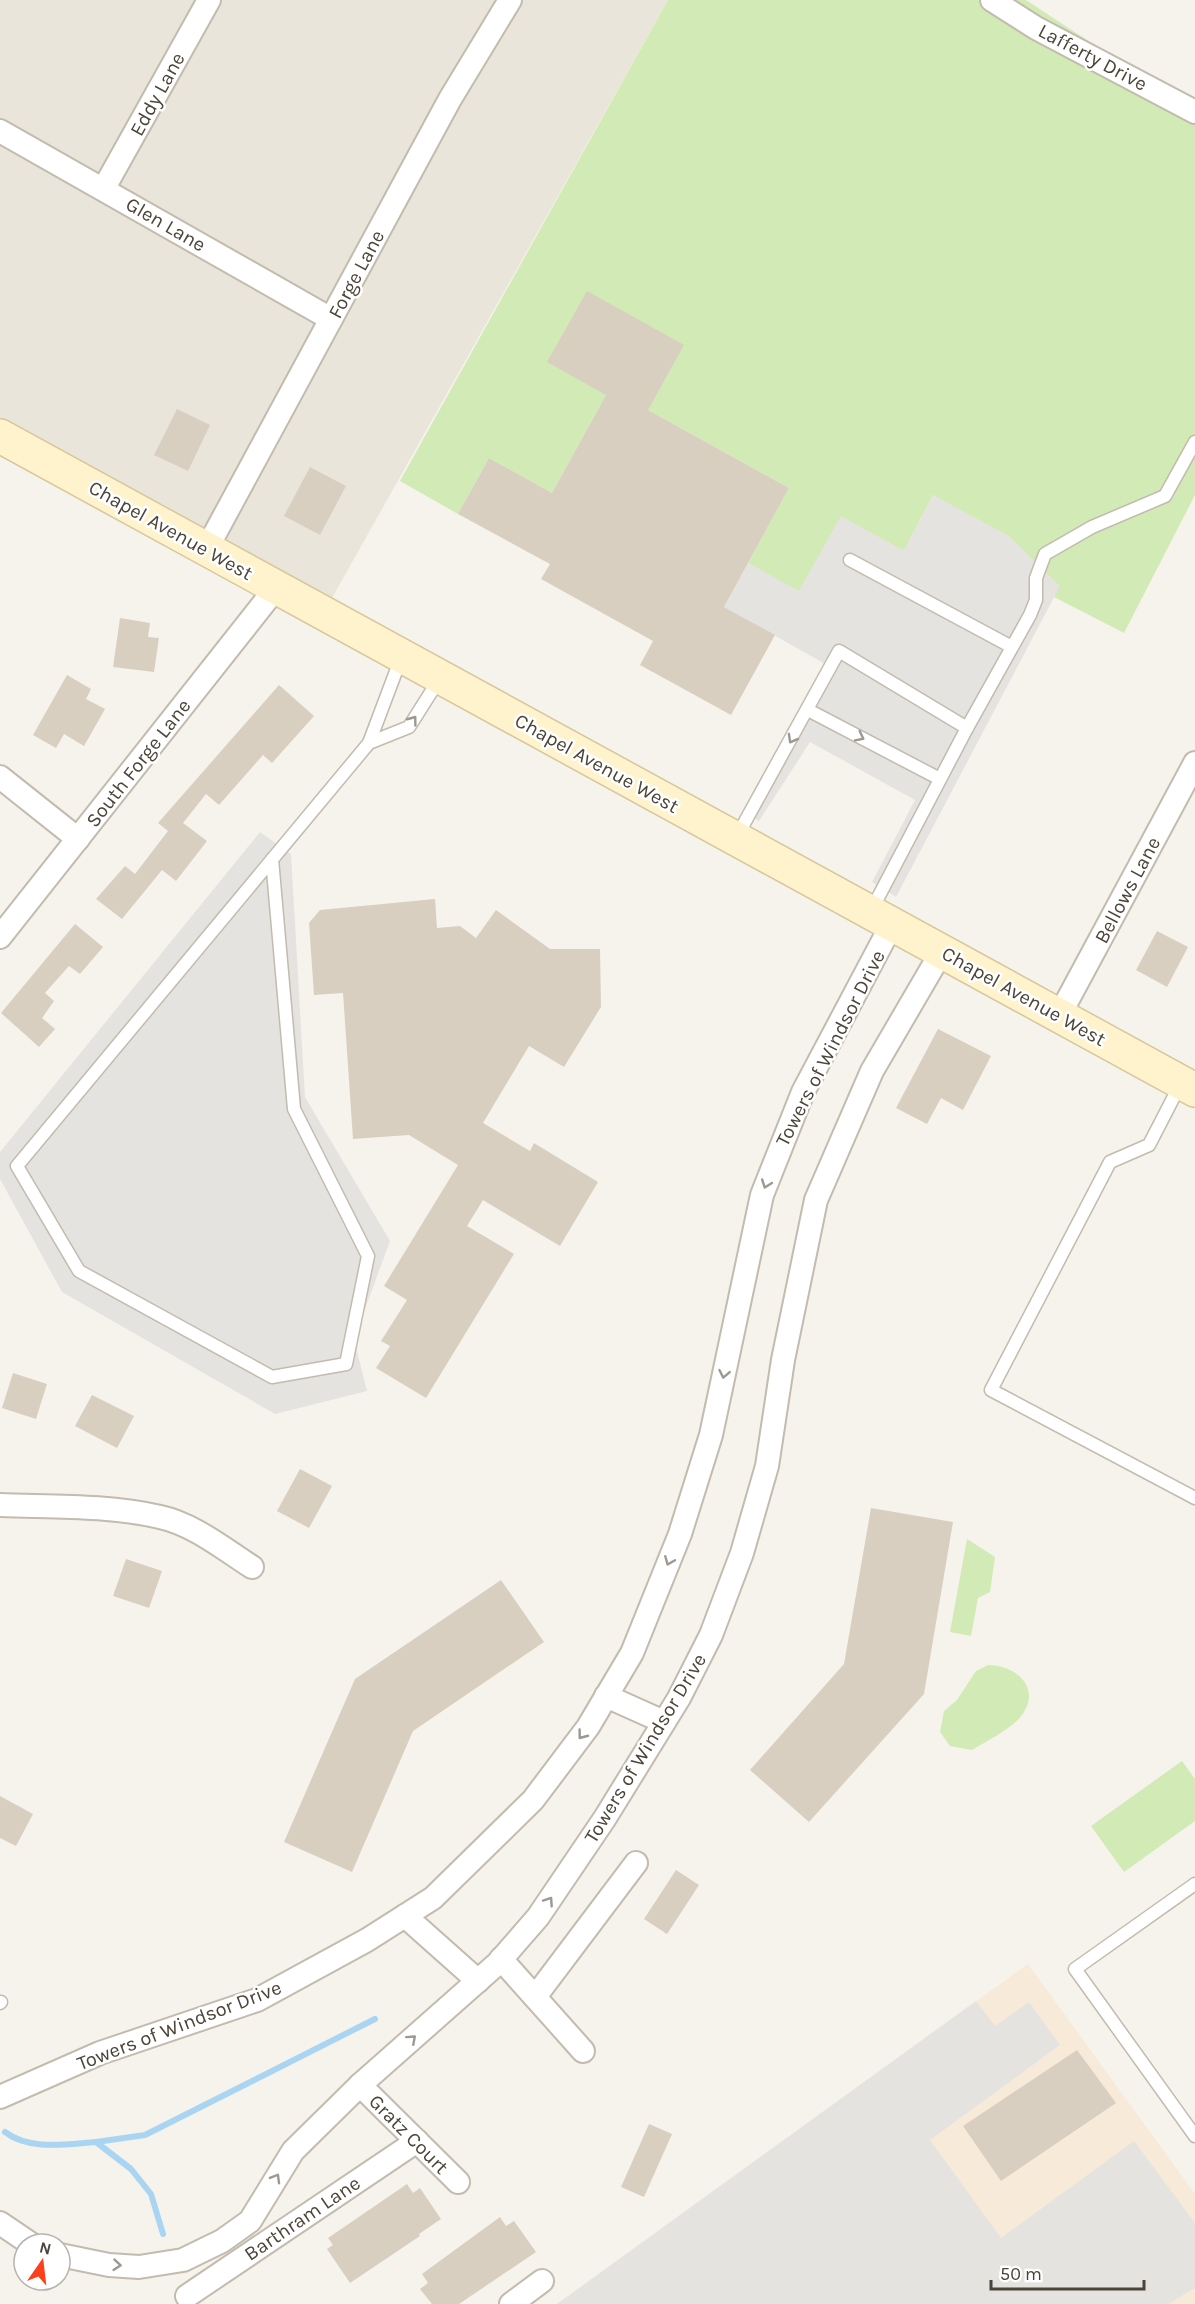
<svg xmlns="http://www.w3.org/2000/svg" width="1195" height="2304" font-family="Karla,sans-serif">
<rect width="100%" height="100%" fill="#f6f3ec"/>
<polygon fill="#eae5da" points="0,0 668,0 323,614 0,438"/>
<polygon fill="#f7ead8" points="1028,1964 1195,2194 1195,2304 557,2304"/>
<g fill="#d2eab5">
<polygon points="668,0 1026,0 1195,111 1195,495 1124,633 1054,597 1059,586 933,495 904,551 841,517 799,592 748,563 789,488 648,410 606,395 552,493 489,458 458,514 400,481"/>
<polygon points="967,1539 995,1557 990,1592 978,1598 971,1636 950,1632"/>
<path d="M 988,1665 C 1015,1665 1042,1687 1022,1715 C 1014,1727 985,1742 972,1750 L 950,1746 L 940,1732 L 944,1711 L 957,1700 L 976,1671 Z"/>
<polygon points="1182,1761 1195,1779 1195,1821 1124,1872 1091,1826"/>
</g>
<g fill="#e5e3e0">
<polygon points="933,495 1009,536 1060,586 896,897 872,882 915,800 810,742 759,821 743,812 827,665 724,607 748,563 799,591 841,516 904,551"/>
<polygon points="260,832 291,854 305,1097 390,1241 354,1339 367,1391 275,1414 62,1292 0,1179 0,1152"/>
<polygon points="976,2001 995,2026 1029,2002 1060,2045 930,2140 1001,2238 1134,2141 1195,2223 1195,2288 1168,2304 557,2304"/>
</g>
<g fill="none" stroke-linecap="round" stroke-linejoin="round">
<g stroke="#a9d4f2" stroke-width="6">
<path d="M 5,2132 C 30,2151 66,2144 96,2142 L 131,2169 L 151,2194 L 163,2234"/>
<polyline points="96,2142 145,2135 375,2019"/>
</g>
</g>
<g fill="#d8cfc1">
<polygon points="587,291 684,345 648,410 789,488 724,607 775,635 731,715 640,665 653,641 541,579 550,564 458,514 489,458 552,493 606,395 547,362"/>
<polygon points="177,409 210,425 188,471 154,455"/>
<polygon points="310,467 346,486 320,535 284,516"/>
<polygon points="120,618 150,623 148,637 159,638 154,672 113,667"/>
<polygon points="67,675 91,689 86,699 105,709 84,746 64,734 56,748 33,735"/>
<polygon points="279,685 314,716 272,763 263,755 219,805 206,794 183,823 207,841 176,881 162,870 122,919 96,899 125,866 135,874 168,831 158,823"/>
<polygon points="435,899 437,928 460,926 476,938 496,910 550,949 600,949 601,1007 564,1067 529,1046 483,1123 530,1151 534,1143 598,1182 560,1246 483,1200 467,1226 514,1254 426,1398 376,1368 390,1346 381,1341 407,1300 384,1286 458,1165 409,1135 353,1139 343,993 314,995 309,923 320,910"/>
<polygon points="75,924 103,947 80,974 69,966 45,993 54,1001 42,1018 55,1029 39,1047 1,1013"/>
<polygon points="1157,931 1188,947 1167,987 1136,970"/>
<polygon points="938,1029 991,1056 963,1110 941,1098 927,1124 896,1108"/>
<polygon points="13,1373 47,1384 36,1419 2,1408"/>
<polygon points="92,1395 134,1416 117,1448 75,1426"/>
<polygon points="300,1469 332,1486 309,1528 277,1511"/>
<polygon points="871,1508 953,1522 924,1694 809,1822 750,1770 844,1664"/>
<polygon points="126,1559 162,1571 149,1608 113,1596"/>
<polygon points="501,1580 544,1642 413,1731 352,1872 284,1842 355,1679"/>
<polygon points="0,1796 33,1814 16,1846 0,1838"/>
<polygon points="676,1870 699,1885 667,1934 644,1919"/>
<polygon points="1077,2050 1116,2103 1001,2181 963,2126"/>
<polygon points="649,2124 672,2134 644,2197 621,2187"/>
<polygon points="407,2184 413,2193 420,2188 441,2219 419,2234 420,2236 350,2283 327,2249 333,2245 328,2238"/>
<polygon points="500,2217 506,2226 514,2221 536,2252 459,2304 432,2304 420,2289 428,2283 422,2274"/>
</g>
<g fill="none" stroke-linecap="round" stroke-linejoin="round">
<g stroke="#c2bbae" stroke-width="15">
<g id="service">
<polyline points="850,560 1012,647"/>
<polyline points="808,710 940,779"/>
<polyline points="967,728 1030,615 1036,600 1036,578 1045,554 1092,527 1165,496 1195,442"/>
<polyline points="369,743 409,727 440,678"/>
<polyline points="736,838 839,651 967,728 871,911"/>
<polyline points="272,859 294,1109 368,1256 346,1364 272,1377 79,1271 17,1166 369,743 401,658"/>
<polyline points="1181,1083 1149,1145 1110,1162 991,1390 1195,1498"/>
<polyline points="1195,1884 1075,1969 1195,2136"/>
<polyline points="0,2003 1,2002"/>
</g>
</g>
<g stroke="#c2bbae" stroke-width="26">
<g id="minor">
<polyline points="992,0 1036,28 1195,112"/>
<polyline points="0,131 331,319"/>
<polyline points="104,188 209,0"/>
<polyline points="206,550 450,99 510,0"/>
<polyline points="0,777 78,839"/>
<polyline points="0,937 276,588"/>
<polyline points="1059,1016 1195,763"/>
<path d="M 0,1505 C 52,1507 108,1505 160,1517 C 193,1524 224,1549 252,1567"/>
<polyline points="606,1696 664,1722"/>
<polyline points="405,1916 478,1981"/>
<polyline points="501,1959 583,2051"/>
<polyline points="535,1997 636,1863"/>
<polyline points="360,2085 458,2182"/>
<polyline points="0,2097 100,2053 257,2000 367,1940 433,1898 533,1800 588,1727 632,1653 680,1534 711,1435 762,1195 803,1092 892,924"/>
<polyline points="0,2223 31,2244"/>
<polyline points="60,2255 109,2265 139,2267 183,2260 222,2241 250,2221 293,2151 360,2085 498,1963 538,1917 605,1818 679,1698 711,1635 742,1553 767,1466 783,1360 816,1200 872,1071 942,951"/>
<polyline points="187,2296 417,2141"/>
<polyline points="511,2304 542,2281"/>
</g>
</g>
<g stroke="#d6c79b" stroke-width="36">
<polyline id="secondary" points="0,436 1195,1090"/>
</g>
<use href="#service" stroke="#fff" stroke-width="12"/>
<use href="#minor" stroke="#fff" stroke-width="22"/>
<use href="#secondary" stroke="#fff3cd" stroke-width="33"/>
</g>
<defs><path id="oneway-chevron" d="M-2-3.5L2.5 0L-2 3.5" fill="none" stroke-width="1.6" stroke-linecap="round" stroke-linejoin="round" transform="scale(1.5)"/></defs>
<g stroke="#9c9892">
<use href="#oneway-chevron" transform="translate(413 720) rotate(-53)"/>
<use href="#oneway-chevron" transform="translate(860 737) rotate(27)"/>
<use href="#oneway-chevron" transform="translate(792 739) rotate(119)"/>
<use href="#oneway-chevron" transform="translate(766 1184) rotate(110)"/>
<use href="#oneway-chevron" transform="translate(724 1374) rotate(101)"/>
<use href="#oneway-chevron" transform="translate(669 1561) rotate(112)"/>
<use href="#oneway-chevron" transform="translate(582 1735) rotate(127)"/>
<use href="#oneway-chevron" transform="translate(549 1901) rotate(-56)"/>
<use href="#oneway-chevron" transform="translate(412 2039) rotate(-42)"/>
<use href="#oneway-chevron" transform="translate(276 2178) rotate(-60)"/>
<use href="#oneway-chevron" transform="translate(117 2265) rotate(5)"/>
</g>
<g text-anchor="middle" stroke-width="5" stroke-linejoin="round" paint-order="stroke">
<g font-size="20" fill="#4b4439" stroke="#fff">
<text transform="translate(1093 57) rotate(28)" y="7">Lafferty Drive</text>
<text transform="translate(157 94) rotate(-61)" y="7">Eddy Lane</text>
<text transform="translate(166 224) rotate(30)" y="7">Glen Lane</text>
<text transform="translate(356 274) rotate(-62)" y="7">Forge Lane</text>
<text transform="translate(171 530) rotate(29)" y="7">Chapel Avenue West</text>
<text transform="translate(138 763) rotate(-52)" y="7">South Forge Lane</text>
<text transform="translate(597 763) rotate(29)" y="7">Chapel Avenue West</text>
<text transform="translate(1127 890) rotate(-62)" y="7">Bellows Lane</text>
<text transform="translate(1024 996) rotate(29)" y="7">Chapel Avenue West</text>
<text transform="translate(830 1048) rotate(-63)" y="7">Towers of Windsor Drive</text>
<text transform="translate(645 1748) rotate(-59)" y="7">Towers of Windsor Drive</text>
<text transform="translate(179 2025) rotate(-21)" y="7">Towers of Windsor Drive</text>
<text transform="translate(409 2134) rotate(45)" y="7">Gratz Court</text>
<text transform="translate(302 2218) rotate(-34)" y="7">Barthram Lane</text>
</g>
</g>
<g transform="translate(42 2262) rotate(14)"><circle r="28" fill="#ffffff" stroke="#b7b4b0" stroke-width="1.5"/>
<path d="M0-4.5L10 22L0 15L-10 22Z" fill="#fc3f1d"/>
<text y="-9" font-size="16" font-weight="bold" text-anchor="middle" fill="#4b4439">N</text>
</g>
<path d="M991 2280v9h153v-9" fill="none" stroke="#4b4439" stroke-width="3"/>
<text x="1000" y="2280" font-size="18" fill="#4b4439" stroke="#ffffff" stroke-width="4.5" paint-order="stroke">50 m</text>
</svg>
